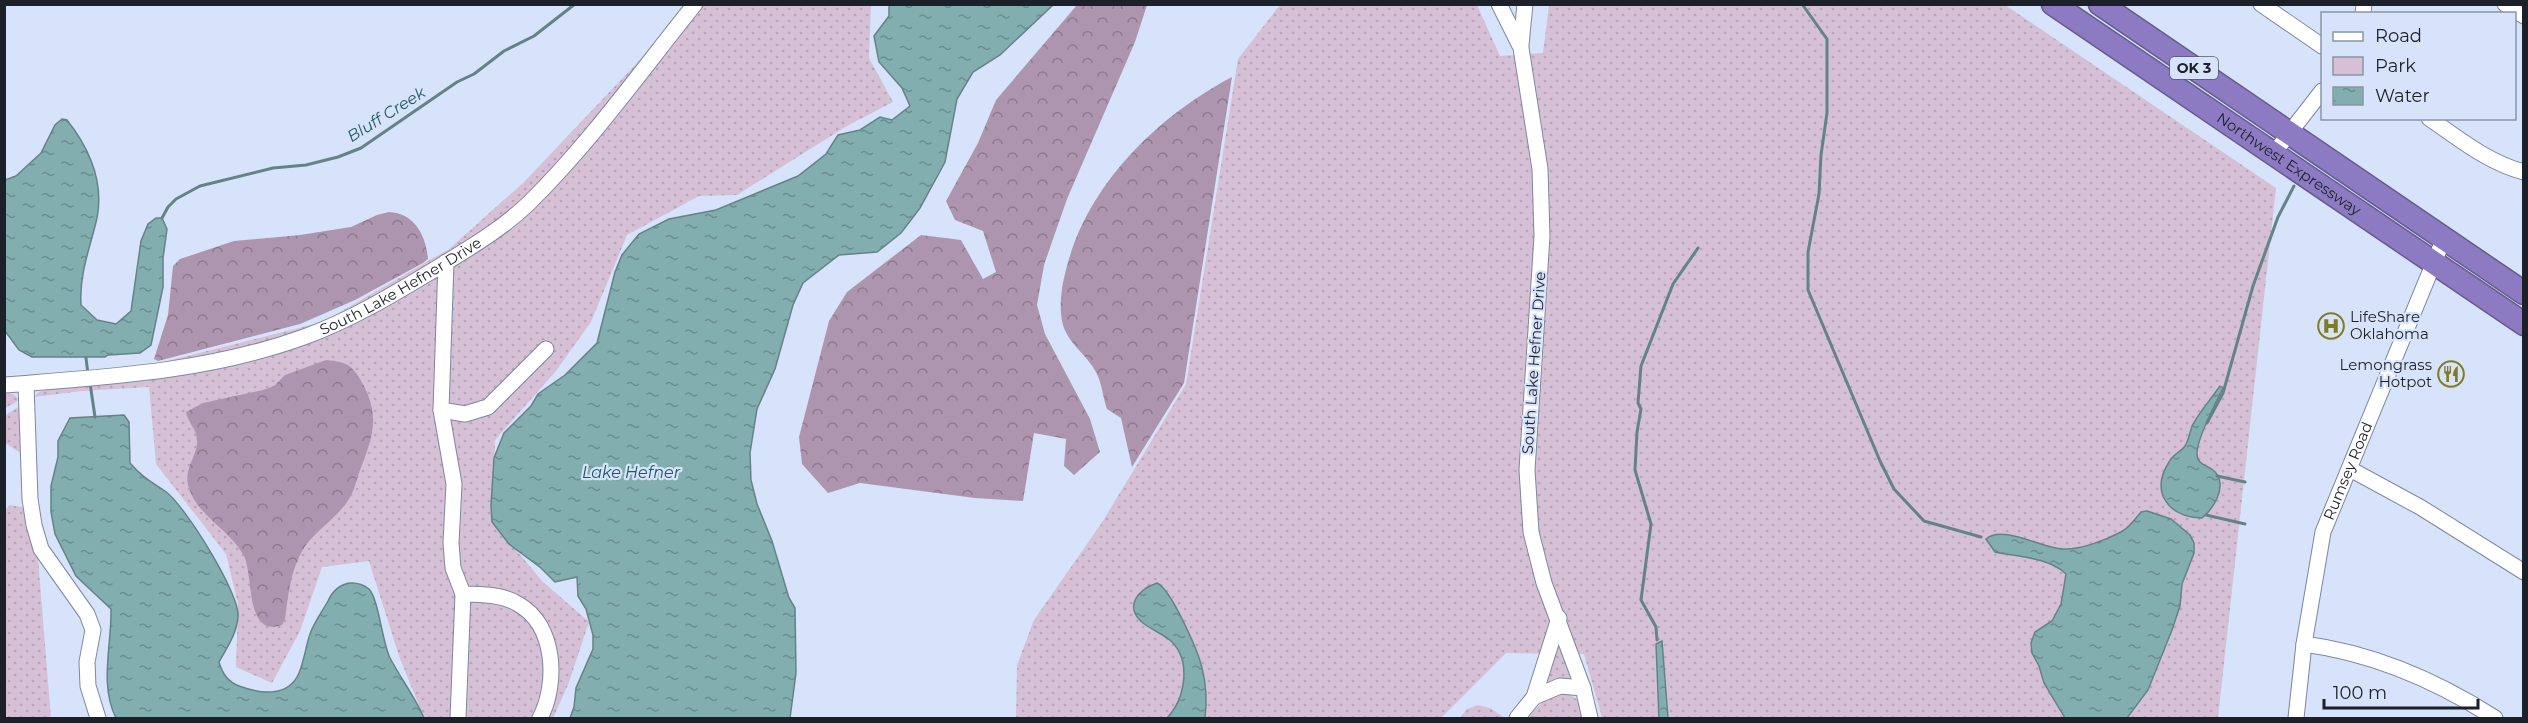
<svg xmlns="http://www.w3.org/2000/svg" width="2528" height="723" font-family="Montserrat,sans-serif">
<defs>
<pattern id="green-dots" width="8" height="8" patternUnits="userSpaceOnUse" patternTransform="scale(1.5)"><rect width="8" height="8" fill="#d6c0d6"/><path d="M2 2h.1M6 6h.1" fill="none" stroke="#b7a5b8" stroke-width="1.8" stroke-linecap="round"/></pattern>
<pattern id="forest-crowns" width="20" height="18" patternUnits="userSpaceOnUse" patternTransform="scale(1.5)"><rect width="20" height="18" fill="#ae95af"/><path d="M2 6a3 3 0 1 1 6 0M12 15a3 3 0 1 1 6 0" fill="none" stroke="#8d798e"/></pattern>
<pattern id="water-ripples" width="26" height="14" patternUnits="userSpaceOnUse" patternTransform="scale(1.5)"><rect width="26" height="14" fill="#83aeb0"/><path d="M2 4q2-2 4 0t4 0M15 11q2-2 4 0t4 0" fill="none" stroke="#6a8d8f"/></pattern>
</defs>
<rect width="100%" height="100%" fill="#d7e3fa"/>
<g fill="url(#green-dots)">
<polygon points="692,5 871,5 869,58 893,102 847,126 737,195 699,196 627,235 591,322 556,371 495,440 493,522 542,581 589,622 568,685 553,718 424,718 399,656 369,561 322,567 300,631 272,683 236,667 238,604 226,554 156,464 149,387 82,391 34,397 39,392 47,390 148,381 147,366 323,322 449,249 523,183"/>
<polygon points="1280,5 1477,5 1500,56 1543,53 1549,5 2005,5 2276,188 2218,718 1602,718 1584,654 1566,654 1573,680 1547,684 1555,654 1506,653 1441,718 1016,718 1017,665 1034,620 1101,524 1186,384 1238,59"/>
<polygon points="5,393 13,394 20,400 5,408"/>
<polygon points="20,406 22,454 5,443 4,416"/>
<polygon points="9,505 34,509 51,718 5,718 4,513"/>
<polygon points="1568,693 1579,701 1583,718 1526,718 1550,695"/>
<polygon points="1478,705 1490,708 1505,718 1460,718 1467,709"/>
</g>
<g fill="url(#forest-crowns)">
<polygon points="1077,5 1147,5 1135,42 1067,199 1044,265 1037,305 1045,334 1090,419 1100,452 1074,475 1064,466 1066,439 1034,433 1023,501 975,498 860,483 828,493 802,464 799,437 829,321 847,292 921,235 961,240 983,279 996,272 983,231 955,220 946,201 978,143 996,100"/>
<path d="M 1232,77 L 1184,383 L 1132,467 L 1121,418 L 1107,409 C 1103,398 1102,384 1097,374 C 1088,355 1069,345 1063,325 C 1058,306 1062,284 1067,266 C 1089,183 1158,116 1232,77 Z"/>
<path d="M 389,212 C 414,213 426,235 428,259 L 423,263 L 355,300 L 300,324 L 158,361 L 154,359 L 168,315 L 173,266 L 180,259 L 234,241 L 300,235 L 351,227 L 377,215 Z"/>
<path d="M 326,360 C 349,362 353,366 364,386 C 381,420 371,440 359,473 C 356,482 354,491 349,499 C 336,520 313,531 301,553 C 290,573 288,598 285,619 L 282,625 C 245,638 254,577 244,556 C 230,529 196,516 188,485 C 184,467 198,455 197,441 C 197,429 188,423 186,412 L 203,403 L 263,390 L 274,386 L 285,375 Z"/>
</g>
<g fill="url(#water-ripples)" stroke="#648387" stroke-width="1.5">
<polygon points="889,5 1053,5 1000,55 973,72 957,99 945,162 920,208 901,233 877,252 839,255 803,283 793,305 775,369 757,409 750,453 751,480 757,504 772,541 789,598 795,608 796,673 790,718 570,718 574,707 576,688 593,649 593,635 586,609 578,596 577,577 555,582 541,568 509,544 492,522 491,505 494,458 504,433 531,406 538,394 565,375 597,343 615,272 622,255 639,234 669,219 716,210 798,176 826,154 838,135 860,130 880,117 892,120 910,106 902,88 879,62 874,36 889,16"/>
<path d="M 62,119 L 67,120 C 89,148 104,182 97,218 C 90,248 79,274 81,305 L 97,320 L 116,324 L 131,311 L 141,241 L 148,224 L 156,218 L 162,218 L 167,229 L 163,258 L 163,287 L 151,345 L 140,353 L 108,355 L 105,357 L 32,357 L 19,350 L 5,331 L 5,180 L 16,176 L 41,153 L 55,125 Z"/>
<path d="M 2220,386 L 2223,388 C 2216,402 2196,440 2197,454 C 2197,466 2210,465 2216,473 C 2227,488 2213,509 2202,518 C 2168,517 2150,492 2169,462 C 2173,454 2181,452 2185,446 C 2189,440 2190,430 2193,424 C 2201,410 2211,399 2220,386 Z"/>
<path d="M 124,415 L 129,422 L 130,463 C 143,478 150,481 165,491 C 184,504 240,594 238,616 C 237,634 227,647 219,662 C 222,673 228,682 239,686 C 258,693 288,699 299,673 C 304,661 306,646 310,634 C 314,622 322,612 328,601 C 332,592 340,583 352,583 C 358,583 364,585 369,589 C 379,600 382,642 390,658 C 401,679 415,697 424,718 L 116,718 C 99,684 112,645 111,609 L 76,576 L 55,534 L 51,512 L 51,486 L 58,457 L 58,441 L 70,418 Z"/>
<path d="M 2147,511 L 2171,519 L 2190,535 L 2194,543 L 2194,553 L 2182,584 L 2180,606 L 2172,630 L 2148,690 L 2127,718 L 2065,718 L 2044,683 L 2039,666 L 2032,653 L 2031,643 L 2035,632 L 2052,621 L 2061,604 L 2066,574 C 2048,557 2018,557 1995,552 L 1986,539 C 2003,524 2043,549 2063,549 C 2080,550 2106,540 2121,532 C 2130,527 2135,519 2141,512 Z"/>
<path d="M 1157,583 C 1171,589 1198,651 1202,668 C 1206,684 1207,702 1205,718 L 1167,718 C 1185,699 1192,661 1171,641 C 1163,634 1152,630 1143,623 C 1124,607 1137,590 1157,583 Z"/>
<polygon points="1662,641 1668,718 1659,718 1656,644"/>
</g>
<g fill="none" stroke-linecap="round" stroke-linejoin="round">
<g stroke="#648387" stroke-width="3">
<polyline points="1802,4 1827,39 1827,113 1821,155 1819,194 1808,252 1808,290 1880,461 1894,489 1924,521 1981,537"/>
<polyline points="162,218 168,207 176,199 200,186 273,168 306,165 338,157 361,148 457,82 474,74 504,51 534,36 575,4"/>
<polyline points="86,358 88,374"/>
<polyline points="90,383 95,417"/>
<polyline points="2207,423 2223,393 2253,286 2278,217 2294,186"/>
<polyline points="2217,476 2245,482"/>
<polyline points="2206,515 2245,524"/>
<polyline points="1657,640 1656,627 1641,600 1651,524 1635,470 1637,432 1641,409 1638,403 1641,366 1673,284 1698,248"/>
</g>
<g stroke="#7d889c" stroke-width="17">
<g id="minor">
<polyline points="1499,4 1521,48 1540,169 1542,236 1527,470 1531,532 1544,583 1583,688 1590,718"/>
<polyline points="2261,4 2322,46"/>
<polyline points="2505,4 2524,16"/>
<polyline points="2363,14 2364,4"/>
<polyline points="1521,45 1525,4"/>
<path d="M 2429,118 C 2459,139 2489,163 2524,172"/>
<polyline points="2274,153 2322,91"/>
<polyline points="446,262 441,410 454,484 451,543 453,568 463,594 458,718"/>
<polyline points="26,384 30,499 34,525 41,549 87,614 93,630 87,662 88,686 98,718"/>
<path id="s1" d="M 4,385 C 106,377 207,372 304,337 C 351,320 394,294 437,268 C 469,248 501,230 529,203 C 590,143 641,71 695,4"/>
<polyline points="441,410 465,414 488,407 546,349"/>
<polyline points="2350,469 2420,507 2524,572"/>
<path d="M 463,594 C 482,595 502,594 518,604 C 556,625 558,684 540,718"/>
<path d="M 2304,644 C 2373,653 2437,681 2495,718"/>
<polyline points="1534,697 1560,686 1583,688"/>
<polyline points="1517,718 1534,697 1559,618"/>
<path id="s2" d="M 2296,718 L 2304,644 L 2323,532 L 2444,238"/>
</g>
</g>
<g stroke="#655b8c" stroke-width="25">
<g id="highway">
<path id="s3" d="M 2053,4 L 2524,324"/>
<polyline points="2100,4 2524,293"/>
</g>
</g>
<use href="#minor" stroke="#fff" stroke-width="15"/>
<use href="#highway" stroke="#8c7bc2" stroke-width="22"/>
</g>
<defs>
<g id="hospital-ring" transform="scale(1.35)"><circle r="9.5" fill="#d7e3fa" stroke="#817c23" stroke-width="1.5"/><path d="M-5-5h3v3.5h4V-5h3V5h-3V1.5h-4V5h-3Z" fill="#817c23"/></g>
<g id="restaurant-ring" transform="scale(1.35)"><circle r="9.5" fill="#d7e3fa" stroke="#817c23" stroke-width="1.5"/><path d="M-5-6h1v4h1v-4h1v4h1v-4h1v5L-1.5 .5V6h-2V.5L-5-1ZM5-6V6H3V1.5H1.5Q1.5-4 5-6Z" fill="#817c23"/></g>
</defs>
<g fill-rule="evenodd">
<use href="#hospital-ring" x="2331" y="326"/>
<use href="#restaurant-ring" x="2451" y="374"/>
</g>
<g text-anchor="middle" stroke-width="4.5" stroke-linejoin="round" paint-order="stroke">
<rect fill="#d7e3fa" stroke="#545a67" stroke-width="1.5" x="2170" y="57" width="48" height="22" rx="4.5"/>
<g font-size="14" font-weight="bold" fill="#1c2028">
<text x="2194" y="73">OK 3</text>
</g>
<g font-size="15" fill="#1c2028" stroke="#d7e3fa">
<text dy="5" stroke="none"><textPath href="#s3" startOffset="285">Northwest Expressway</textPath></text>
<text dy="5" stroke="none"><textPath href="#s1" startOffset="414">South Lake Hefner Drive</textPath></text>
<text transform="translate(1534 363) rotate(-86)" y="5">South Lake Hefner Drive</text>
<text dy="5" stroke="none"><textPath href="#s2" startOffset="254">Rumsey Road</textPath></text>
</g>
<g font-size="15" fill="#1c2028" stroke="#d7e3fa" text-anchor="start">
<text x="2350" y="322">LifeShare<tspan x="2350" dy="17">Oklahoma</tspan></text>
<text x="2432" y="370" text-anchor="end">Lemongrass<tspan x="2432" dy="17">Hotpot</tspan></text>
</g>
<g font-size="16" font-style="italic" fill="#1d595d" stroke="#d7e3fa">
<text transform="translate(386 114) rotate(-32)" y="6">Bluff Creek</text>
<text x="631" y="478">Lake Hefner</text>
</g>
</g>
<rect width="2528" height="723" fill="none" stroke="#1c2028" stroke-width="12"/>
<rect x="2321" y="12" width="195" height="108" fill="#d7e3fa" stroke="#8c95a6" stroke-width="1.5"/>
<rect x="2333" y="32" width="30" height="9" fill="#ffffff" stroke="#8c95a6" stroke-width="1.5"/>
<text x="2375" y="42" font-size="18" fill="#1c2028">Road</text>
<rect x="2333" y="57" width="30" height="18" fill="#d6c0d6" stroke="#8c95a6" stroke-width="1.5"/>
<text x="2375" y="72" font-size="18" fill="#1c2028">Park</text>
<rect x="2333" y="87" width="30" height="18" fill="url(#water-ripples)" stroke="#8c95a6" stroke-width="1.5"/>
<text x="2375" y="102" font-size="18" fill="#1c2028">Water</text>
<path d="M2324 699v9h154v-9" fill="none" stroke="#1c2028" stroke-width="3"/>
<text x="2333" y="699" font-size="18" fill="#1c2028" stroke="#d7e3fa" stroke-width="4.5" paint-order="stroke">100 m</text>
</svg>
